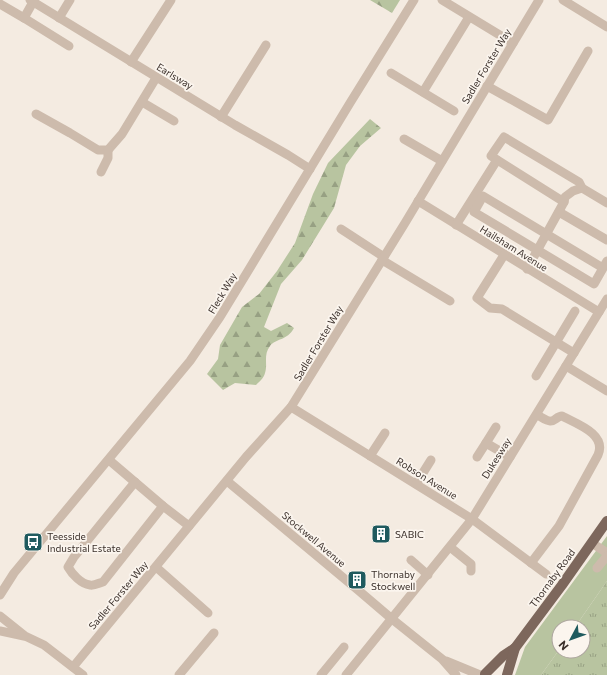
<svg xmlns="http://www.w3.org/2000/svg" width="607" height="675" font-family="Commissioner,sans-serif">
<defs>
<pattern id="forest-firs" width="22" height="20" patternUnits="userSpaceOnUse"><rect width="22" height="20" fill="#b8c4a0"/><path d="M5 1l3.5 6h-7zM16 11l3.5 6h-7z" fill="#97a083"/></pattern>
<pattern id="park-tufts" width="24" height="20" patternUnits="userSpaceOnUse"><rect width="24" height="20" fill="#b8c4a0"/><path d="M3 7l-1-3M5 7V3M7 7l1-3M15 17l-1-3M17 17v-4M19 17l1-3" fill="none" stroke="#97a083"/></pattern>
</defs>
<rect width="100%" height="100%" fill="#f4ebe1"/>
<polygon fill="#b8c4a0" points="607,536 607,581 575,627 559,627 559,650 541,675 515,675 525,647"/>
<g fill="url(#forest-firs)">
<polygon points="370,0 400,0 392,13"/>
<path d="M 370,119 L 381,128 L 360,146 L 346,165 L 334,208 L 302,260 L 281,284 L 264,327 L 271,331 L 287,323 L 294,328 C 287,341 276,338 270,346 C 263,355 268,364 265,373 C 264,378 259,382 256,385 L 235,383 L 223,390 L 207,374 L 218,359 L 220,345 L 242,307 L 259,294 L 277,271 L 295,243 L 313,194 L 328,163 Z"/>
</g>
<polygon fill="url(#park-tufts)" points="607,581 607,675 541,675 559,650 559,651 583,651 583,627 575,627"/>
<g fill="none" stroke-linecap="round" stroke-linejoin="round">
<g stroke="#cdbbac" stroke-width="9">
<polyline points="30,0 235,125 288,155 310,169"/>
<polyline points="442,0 513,43"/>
<polyline points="563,0 607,27"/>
<polyline points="0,4 24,18 33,2"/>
<polyline points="24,18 69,46"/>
<polyline points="59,18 70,0"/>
<polyline points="131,62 171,0"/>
<polyline points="391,73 454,111"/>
<polyline points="487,86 548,120 588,51"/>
<polyline points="423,92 469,17"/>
<polyline points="142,102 174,121"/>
<polyline points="36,114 70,133 98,150 108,150 122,134 156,78"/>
<polyline points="221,117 266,45"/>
<polyline points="404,139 442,161"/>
<polyline points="101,172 108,158 108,150"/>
<polyline points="418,201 599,312"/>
<polyline points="564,202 491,156 504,137 579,182 582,188 607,203"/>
<polyline points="559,212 607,240"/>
<polyline points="456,225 497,160"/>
<polyline points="341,229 384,257"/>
<polyline points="504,255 477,298 490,308 502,309 574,353"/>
<polyline points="382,260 450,301"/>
<polyline points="603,268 483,196 474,212 594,284 607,261"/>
<polyline points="527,269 564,202 565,197 573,191 582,188"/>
<polyline points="566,366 607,391"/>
<polyline points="536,376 575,311"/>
<polyline points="291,407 472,519 546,574"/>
<polyline points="496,427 486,443 510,457"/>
<polyline points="370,456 385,433"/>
<polyline points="477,457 486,443"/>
<polyline points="109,460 163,506 189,526"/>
<polyline points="227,481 358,590 392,619 442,659 456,675"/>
<path d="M 135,482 L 74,557 L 68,567 C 72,574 81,584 90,585 C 94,586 99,583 103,582 L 163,506"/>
<polyline points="416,484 431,460"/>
<polyline points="592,543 607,553"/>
<polyline points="450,547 471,564 471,571"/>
<polyline points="411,560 428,575"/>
<path d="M 531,563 L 559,526 L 598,455 C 607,434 577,424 562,416 C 557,416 554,422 550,421 C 546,421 540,416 537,415"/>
<polyline points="156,567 208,613"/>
<polyline points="597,568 607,556"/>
<polyline points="0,595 14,573 190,361 220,317 350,103 414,0"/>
<polyline points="0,616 25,636 44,645 83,675"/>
<polyline points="0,631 24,636"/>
<polyline points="446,661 480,675"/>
<polyline points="73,667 246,457 291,407 405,223 539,0"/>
<polyline points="179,675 214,633"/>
<polyline points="321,675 344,647"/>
<polyline points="346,675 472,519 607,299"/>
</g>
<g stroke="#7d675c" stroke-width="10">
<polyline points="485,674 503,656 515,648"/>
<polyline points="507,675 515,648 562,585 607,521"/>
</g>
</g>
<defs>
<g id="building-square" transform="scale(1)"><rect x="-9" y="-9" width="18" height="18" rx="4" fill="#1f5a5e" stroke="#fbf5ee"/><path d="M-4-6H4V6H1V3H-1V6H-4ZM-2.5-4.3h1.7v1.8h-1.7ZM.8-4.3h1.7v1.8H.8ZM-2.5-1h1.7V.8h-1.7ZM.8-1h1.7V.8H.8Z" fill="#fff"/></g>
<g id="bus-square" transform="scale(1)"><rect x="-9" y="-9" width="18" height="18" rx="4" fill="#1f5a5e" stroke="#fbf5ee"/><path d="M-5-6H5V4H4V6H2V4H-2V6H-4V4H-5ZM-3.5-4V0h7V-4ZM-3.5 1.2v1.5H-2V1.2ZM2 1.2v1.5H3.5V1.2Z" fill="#fff"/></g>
</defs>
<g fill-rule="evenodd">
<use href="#building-square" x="381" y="534"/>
<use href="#bus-square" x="33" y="542"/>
<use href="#building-square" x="357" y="580"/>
</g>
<g text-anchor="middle" stroke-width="3.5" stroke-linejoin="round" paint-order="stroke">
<g font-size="10" fill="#3b302b" stroke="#fbf5ee">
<text transform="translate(486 66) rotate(-59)" y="4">Sadler Forster Way</text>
<text transform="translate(175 76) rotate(31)" y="4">Earlsway</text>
<text transform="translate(514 248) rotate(32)" y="4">Hailsham Avenue</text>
<text transform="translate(222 293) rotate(-59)" y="4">Fleck Way</text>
<text transform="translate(318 343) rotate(-59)" y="4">Sadler Forster Way</text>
<text transform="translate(496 458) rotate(-58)" y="4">Dukesway</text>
<text transform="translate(427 478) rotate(32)" y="4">Robson Avenue</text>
<text transform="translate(314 539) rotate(40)" y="4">Stockwell Avenue</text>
<text transform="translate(552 578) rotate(-54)" y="4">Thornaby Road</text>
<text transform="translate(118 595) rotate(-50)" y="4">Sadler Forster Way</text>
</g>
<g font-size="10" fill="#3b302b" stroke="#fbf5ee" text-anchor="start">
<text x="395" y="538">SABIC</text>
<text x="47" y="540">Teesside<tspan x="47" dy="12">Industrial Estate</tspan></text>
<text x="371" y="578">Thornaby<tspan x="371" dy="12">Stockwell</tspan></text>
</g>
</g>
<g transform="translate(571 639) rotate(229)"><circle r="19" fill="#fbf5ee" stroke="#aea6a0"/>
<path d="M0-3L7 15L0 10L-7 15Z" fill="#1f5a5e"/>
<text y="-6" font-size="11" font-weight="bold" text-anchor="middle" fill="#3b302b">N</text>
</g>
</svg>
